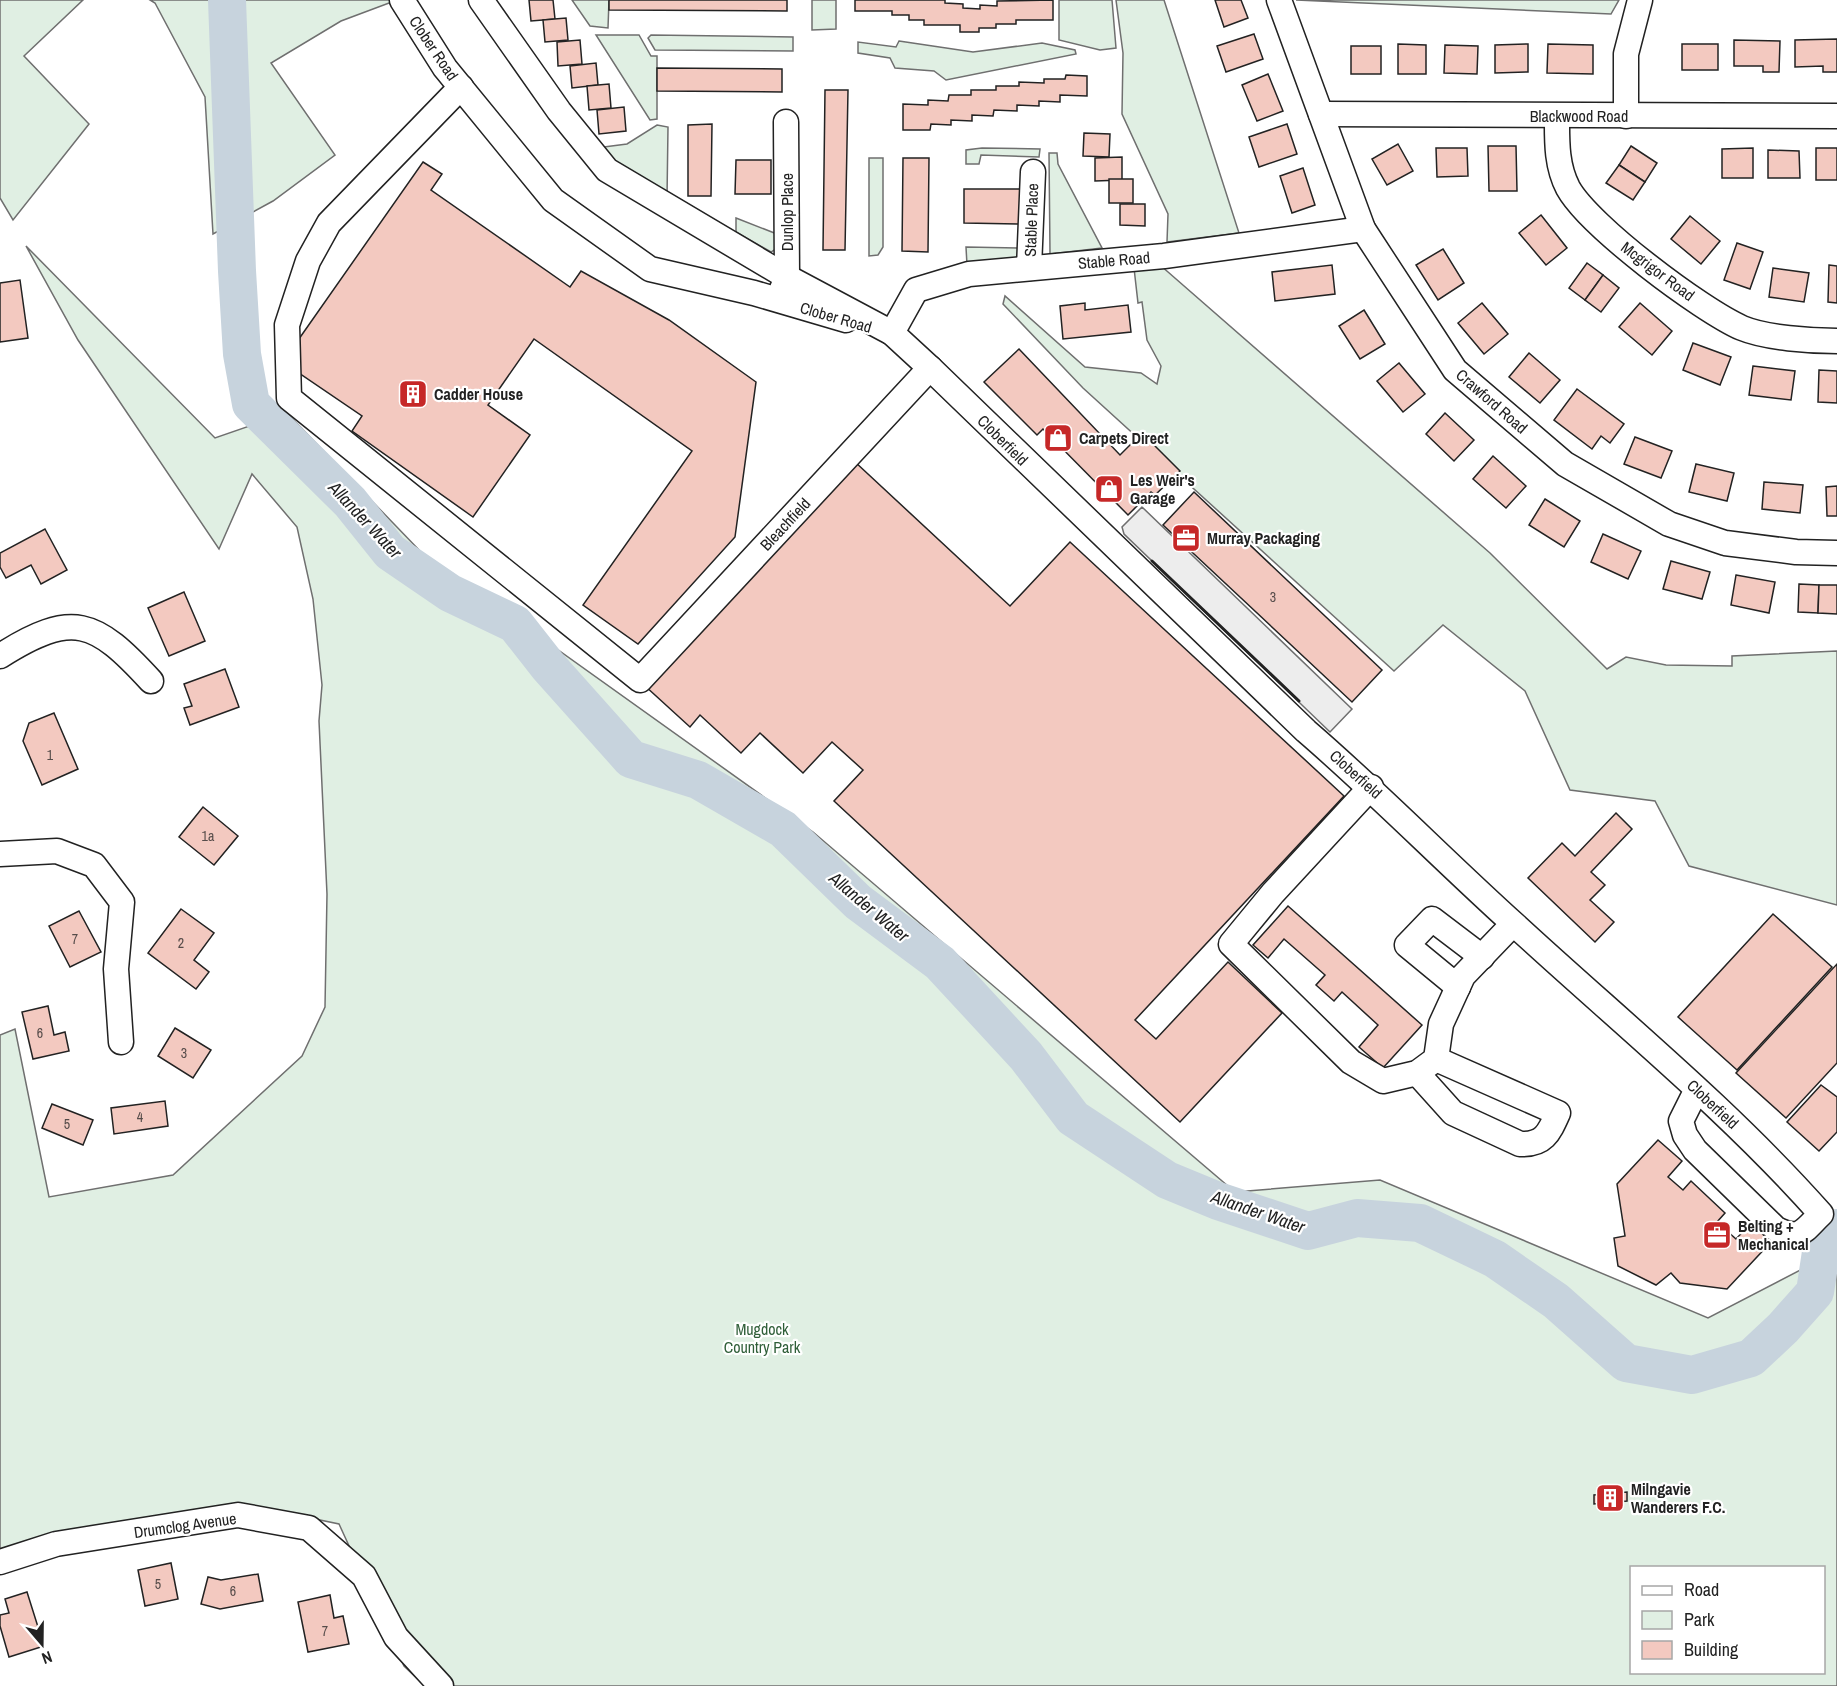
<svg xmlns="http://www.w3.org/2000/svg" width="1837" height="1686" font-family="'Archivo Narrow',sans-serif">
<rect width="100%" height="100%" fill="#fff"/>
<g fill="#e0efe3" stroke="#6f6f6f" stroke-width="1.5" fill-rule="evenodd">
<polygon points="0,0 83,0 24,56 89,124 13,220 0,198"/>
<polygon points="150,0 397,0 341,21 271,63 335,155 273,201 213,234 205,97 155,3"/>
<polygon points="572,0 609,0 608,28 590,26"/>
<polygon points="812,0 836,0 836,29 812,30"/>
<polygon points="1059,0 1112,0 1116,48 1100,50 1059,40"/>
<polygon points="1116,0 1164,0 1239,233 1167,242 1168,214 1122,114 1123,53"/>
<polygon points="1296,0 1619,0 1611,14"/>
<polygon points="596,35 639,35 651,56 657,56 657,119 650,120"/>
<polygon points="651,35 793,37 793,51 655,50 648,38"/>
<polygon points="899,41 973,52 1042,43 1075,50 1076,54 946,80 934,71 895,68 890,58 858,53 858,42 896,47"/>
<polygon points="657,125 668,127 667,198 596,148 627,144"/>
<polygon points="982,148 1040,149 1039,157 981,155 979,164 966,164 966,150"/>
<polygon points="1049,153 1057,153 1058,164 1102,248 1050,254"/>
<polygon points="869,158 883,158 883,247 878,255 869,256"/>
<polygon points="736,218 782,236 780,246 771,252 736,232"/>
<path d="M 26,246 L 215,438 L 287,413 L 421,552 L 813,832 L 1235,1192 L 1380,1180 L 1708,1318 L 1837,1251 L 1837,1686 L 425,1686 L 404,1666 L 339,1524 L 238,1503 L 0,1553 L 0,1035 L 15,1029 L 49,1197 L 173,1175 L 302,1056 L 325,1007 L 327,894 L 319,721 L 322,685 L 313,599 L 297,527 L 252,474 L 219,549 L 78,340 ZM 1632,1568 L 1824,1568 L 1824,1672 L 1632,1672 Z"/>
<polygon points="966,247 1018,248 1019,257 967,265"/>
<polygon points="1160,265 1490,553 1607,669 1626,657 1666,665 1732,666 1732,656 1837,651 1837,905 1689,866 1655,801 1570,790 1525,691 1443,625 1394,671 1083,388 1003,304 1005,296 1085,367 1141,373 1157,384 1161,366 1147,340 1142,302 1138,303 1134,268"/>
</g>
<polygon fill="#ededed" stroke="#6f6f6f" stroke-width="1.5" points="1142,507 1352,709 1330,732 1124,534 1122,527"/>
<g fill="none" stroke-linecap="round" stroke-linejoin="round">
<polyline stroke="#c7d3dd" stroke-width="38" points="227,0 237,271 242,354 251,404 350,502 390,552 450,593 515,624 548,666 631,759 698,780 783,829 858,902 940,963 1026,1056 1073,1118 1167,1180 1218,1201 1308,1231 1357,1218 1420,1223 1495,1259 1556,1301 1626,1363 1692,1375 1751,1358 1783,1328 1815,1292 1824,1232 1837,1228"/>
</g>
<g fill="#f3c9c0" stroke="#222" stroke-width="1.5">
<polygon points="529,0 553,0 555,19 531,21"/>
<polygon points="609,0 787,0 787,11 609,10"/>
<polygon points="855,0 945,0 945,3 963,4 963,8 980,9 980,5 997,6 997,1 1053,0 1053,20 1016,20 1016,24 996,24 996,28 979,28 979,32 960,32 960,25 924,25 924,20 909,20 909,15 892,15 892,11 855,11"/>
<polygon points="1215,0 1241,0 1248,18 1224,27"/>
<polygon points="566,18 568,40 545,42 543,20"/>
<polygon points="1254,34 1263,59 1226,72 1217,46"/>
<polygon points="1837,39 1837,72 1823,72 1823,66 1795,67 1795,40"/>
<polygon points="580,40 582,64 558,66 557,42"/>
<polygon points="1734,40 1780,41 1779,72 1763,72 1763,66 1734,66"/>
<polygon points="1398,44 1426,45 1426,74 1398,74"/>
<polygon points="1528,44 1528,72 1495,73 1495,45"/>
<polygon points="1548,44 1593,45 1593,74 1547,73"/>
<rect x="1682" y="44" width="36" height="26"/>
<polygon points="1445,45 1478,46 1477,74 1444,73"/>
<rect x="1351" y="46" width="30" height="28"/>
<polygon points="596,63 598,85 572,88 570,66"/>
<polygon points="657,68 782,69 782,92 657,91"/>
<polygon points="1268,74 1283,111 1257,121 1242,85"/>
<polygon points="1066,75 1087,76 1087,96 1060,95 1060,102 1039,101 1039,106 1017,105 1017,111 994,110 993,116 972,115 972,121 951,120 951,125 931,124 930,130 903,130 903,104 928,105 928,100 948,101 949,95 971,95 971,90 996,90 996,86 1019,86 1019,82 1044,83 1044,79 1065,79"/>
<polygon points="609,84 611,108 589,110 587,86"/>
<polygon points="825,90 848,90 845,250 823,250"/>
<polygon points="624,107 626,131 599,134 597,110"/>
<polygon points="712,124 711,196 688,196 688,125"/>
<polygon points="1287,124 1297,154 1259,167 1249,137"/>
<polygon points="1084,133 1110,134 1109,157 1083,156"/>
<polygon points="1398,144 1413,171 1387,185 1372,159"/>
<polygon points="1488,146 1516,146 1517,191 1489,191"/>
<polygon points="1631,146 1657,163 1645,182 1619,165"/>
<polygon points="1436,148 1467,148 1468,176 1437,177"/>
<polygon points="1753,148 1753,178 1722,178 1722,149"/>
<rect x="1816" y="148" width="21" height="32"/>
<polygon points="1768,150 1799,151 1800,178 1768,178"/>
<polygon points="1122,157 1122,180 1095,181 1095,158"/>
<polygon points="903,158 929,158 928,252 902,251"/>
<polygon points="736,160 771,160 771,194 735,194"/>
<polygon points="423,162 442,174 431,190 570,287 581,271 669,320 756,382 735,537 638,644 583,605 692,451 534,339 488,405 530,435 473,517 352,431 362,416 299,373 294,346"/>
<polygon points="1619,165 1645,182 1633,200 1606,183"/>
<polygon points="1303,168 1315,205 1292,213 1280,176"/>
<rect x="1109" y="179" width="24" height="24"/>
<polygon points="964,189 1026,189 1023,224 964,223"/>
<polygon points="1120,204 1145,204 1145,226 1120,225"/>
<polygon points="1541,215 1567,248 1546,265 1519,233"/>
<polygon points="1690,216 1720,241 1701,264 1671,239"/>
<polygon points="1737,243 1763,252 1750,289 1724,280"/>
<polygon points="1443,249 1464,283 1438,300 1416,265"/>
<polygon points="1587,263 1603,275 1585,300 1569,288"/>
<polygon points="1332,265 1335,294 1275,301 1272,272"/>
<polygon points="1829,265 1837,266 1837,303 1828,302"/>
<polygon points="1773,268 1809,273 1804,302 1769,297"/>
<polygon points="1603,275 1619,288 1601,312 1585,300"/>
<polygon points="20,280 28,338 0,342 0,283"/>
<polygon points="1085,303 1085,310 1128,305 1131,332 1063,339 1060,306"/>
<polygon points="1482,303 1508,334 1484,354 1458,323"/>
<polygon points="1640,303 1672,331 1652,355 1619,327"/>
<polygon points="1364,310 1385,344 1360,359 1339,326"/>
<polygon points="1693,343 1731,357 1720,385 1683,370"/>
<polygon points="1019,349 1120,455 1142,433 1180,471 1155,495 1151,492 1128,515 1043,429 1037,435 984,382"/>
<polygon points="1529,353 1560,380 1540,403 1509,377"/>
<polygon points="1399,363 1425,394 1403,412 1377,381"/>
<polygon points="1753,366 1795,371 1791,400 1749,395"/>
<polygon points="1819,370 1837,371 1837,403 1818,402"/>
<polygon points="1577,389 1624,424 1610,443 1601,436 1592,449 1554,420"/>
<polygon points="1445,413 1474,440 1454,461 1426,434"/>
<polygon points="1635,437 1672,451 1661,478 1624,464"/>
<polygon points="1493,456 1526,486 1506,508 1473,479"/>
<polygon points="854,461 1010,606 1070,542 1344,796 1135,1020 1156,1039 1228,962 1282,1013 1180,1122 834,801 863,770 832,742 803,773 760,733 741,753 700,715 690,727 644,685"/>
<polygon points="1696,464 1734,473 1727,501 1689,492"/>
<polygon points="1764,482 1803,485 1800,513 1762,509"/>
<polygon points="1837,486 1837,516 1827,516 1826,487"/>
<polygon points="1194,492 1382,670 1352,702 1163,525"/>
<polygon points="1545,499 1580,521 1564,547 1529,525"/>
<polygon points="45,529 67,570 41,584 31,565 6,578 0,567 0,553"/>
<polygon points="1603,534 1641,551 1628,579 1591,562"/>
<polygon points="1671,561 1710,572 1702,599 1663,589"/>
<polygon points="1736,575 1775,582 1769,613 1731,605"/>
<polygon points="1799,584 1819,585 1818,613 1798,612"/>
<polygon points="1819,585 1837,585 1837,614 1818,613"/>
<polygon points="184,592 205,641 169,656 148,608"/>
<polygon points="225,669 239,707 190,725 184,708 192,706 184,684"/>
<polygon points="54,713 78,769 42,785 23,741 29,723"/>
<polygon points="203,807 238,836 214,865 179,837"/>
<polygon points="1616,813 1632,829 1591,872 1605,885 1590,900 1614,922 1595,942 1528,878 1562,843 1575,856"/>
<polygon points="1288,906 1422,1025 1383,1068 1359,1047 1378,1025 1342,992 1334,1001 1316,985 1325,975 1284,939 1268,958 1253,945"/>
<polygon points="181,909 214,933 194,960 209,972 196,989 148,953"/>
<polygon points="79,911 101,952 70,967 49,926"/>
<polygon points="1773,914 1832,967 1737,1070 1678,1017"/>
<polygon points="1837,964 1837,1063 1786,1118 1736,1073"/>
<polygon points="48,1006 54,1035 65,1032 69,1051 33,1059 22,1012"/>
<polygon points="175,1028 211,1050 193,1078 158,1056"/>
<polygon points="1821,1085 1837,1097 1837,1132 1819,1151 1787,1122"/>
<polygon points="165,1101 168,1126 114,1134 111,1108"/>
<polygon points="52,1104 93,1120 83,1145 42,1128"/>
<polygon points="1658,1140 1682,1161 1668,1177 1683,1190 1691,1181 1725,1213 1717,1222 1736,1239 1751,1223 1771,1242 1727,1289 1680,1283 1671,1273 1656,1285 1618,1266 1614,1238 1625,1236 1617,1184"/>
<polygon points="1627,1492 1627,1501 1594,1504 1594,1495"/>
<polygon points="171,1563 178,1599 145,1606 138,1570"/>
<polygon points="258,1574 263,1601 220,1609 201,1604 208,1577 221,1580"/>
<polygon points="27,1592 44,1646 9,1657 0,1626 0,1615 9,1613 5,1599"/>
<polygon points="330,1595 334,1618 343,1616 349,1644 308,1652 298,1602"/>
</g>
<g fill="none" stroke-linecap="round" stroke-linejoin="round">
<g stroke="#222" stroke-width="27">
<g id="minor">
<polyline points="402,0 445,68 553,200 650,269 754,293 846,320"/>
<path d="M 481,0 L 559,111 L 607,170 L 787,277 L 892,333 L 930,368 L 1306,731 C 1378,793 1444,861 1515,925 C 1618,1020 1728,1109 1821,1214 C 1803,1231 1801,1241 1776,1229 L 1695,1150 L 1685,1135 L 1681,1121 L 1697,1089"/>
<polyline points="1279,0 1363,229 1455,370 1565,464 1669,524 1725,543 1796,552 1837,553"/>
<polyline points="461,87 329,223 308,261 287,325 289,398 640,680 930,368"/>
<polyline points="1321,114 1837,116"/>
<path d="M 1557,116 C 1557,140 1556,165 1568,188 C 1589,226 1701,310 1742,328 C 1766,338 1811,341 1837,341"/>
<polyline points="1626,116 1626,54 1640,0"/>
<polyline points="1029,268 1033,172"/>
<polyline points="782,289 787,277 786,122"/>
<polyline points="892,333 916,290 969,274 1164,256 1363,229"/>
<path d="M 0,656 C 73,610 95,620 151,681"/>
<polyline points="1371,787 1273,893 1231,944 1351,1062 1383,1081 1417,1073 1436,1059 1441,1024 1463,976 1513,924"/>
<polyline points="0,854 57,851 94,865 122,902 116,969 121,1042"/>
<polyline points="1458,987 1407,945 1432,919 1482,957"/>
<path d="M 1417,1073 L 1453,1113 L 1520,1144 C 1544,1145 1549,1133 1558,1113 L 1436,1059"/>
<polyline points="0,1562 56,1544 238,1515 309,1528 364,1576 396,1637 441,1686"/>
</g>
</g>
<use href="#minor" stroke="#fff" stroke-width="24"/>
<polyline stroke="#222" stroke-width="3" points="1152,561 1299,701"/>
</g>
<defs>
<g id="building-square" transform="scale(1.5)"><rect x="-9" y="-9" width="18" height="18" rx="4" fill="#c62828" stroke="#fff"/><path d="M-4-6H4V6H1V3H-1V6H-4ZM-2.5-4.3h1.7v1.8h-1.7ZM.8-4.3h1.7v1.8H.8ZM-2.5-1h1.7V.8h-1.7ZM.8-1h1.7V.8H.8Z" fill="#fff"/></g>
<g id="shop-square" transform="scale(1.5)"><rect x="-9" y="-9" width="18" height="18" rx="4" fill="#c62828" stroke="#fff"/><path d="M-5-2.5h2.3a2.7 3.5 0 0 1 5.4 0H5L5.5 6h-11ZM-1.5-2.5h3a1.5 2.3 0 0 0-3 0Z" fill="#fff"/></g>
<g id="office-square" transform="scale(1.5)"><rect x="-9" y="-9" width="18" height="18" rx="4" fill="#c62828" stroke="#fff"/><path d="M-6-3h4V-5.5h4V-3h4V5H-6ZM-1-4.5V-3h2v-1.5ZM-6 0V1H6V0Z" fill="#fff"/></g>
</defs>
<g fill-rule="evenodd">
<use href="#building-square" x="413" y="394"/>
<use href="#shop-square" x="1058" y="438"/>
<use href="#shop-square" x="1109" y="489"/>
<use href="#office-square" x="1186" y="538"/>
<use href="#office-square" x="1717" y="1235"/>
<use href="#building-square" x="1610" y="1498"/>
</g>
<g text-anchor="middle" stroke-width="4.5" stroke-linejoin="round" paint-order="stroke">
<g font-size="14" fill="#564c4a">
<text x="1273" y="602">3</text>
<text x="50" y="760">1</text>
<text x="208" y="841">1a</text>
<text x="75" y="944">7</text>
<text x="181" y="948">2</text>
<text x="40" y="1038">6</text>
<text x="184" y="1058">3</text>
<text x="140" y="1122">4</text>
<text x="67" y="1129">5</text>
<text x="158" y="1589">5</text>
<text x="233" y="1596">6</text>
<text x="325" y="1636">7</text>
</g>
<g font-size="16" fill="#222" stroke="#fff">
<text transform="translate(434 48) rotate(56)" y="6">Clober Road</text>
<text x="1579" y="122">Blackwood Road</text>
<text transform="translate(787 212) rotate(-90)" y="6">Dunlop Place</text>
<text transform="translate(1031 220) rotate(-88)" y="6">Stable Place</text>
<text transform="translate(1114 260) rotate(-5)" y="6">Stable Road</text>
<text transform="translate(1658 271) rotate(37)" y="6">Mcgrigor Road</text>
<text transform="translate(836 317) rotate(16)" y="6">Clober Road</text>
<text transform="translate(1492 401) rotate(41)" y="6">Crawford Road</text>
<text transform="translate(1003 440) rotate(45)" y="6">Cloberfield</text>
<text transform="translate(785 524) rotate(-47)" y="6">Bleachfield</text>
<text transform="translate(1356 774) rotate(42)" y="6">Cloberfield</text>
<text transform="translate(1713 1104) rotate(43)" y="6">Cloberfield</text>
<text transform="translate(185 1525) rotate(-8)" y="6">Drumclog Avenue</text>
</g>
<g font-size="16" font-weight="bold" fill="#222" stroke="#fff" text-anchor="start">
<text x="434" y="400">Cadder House</text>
<text x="1079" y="444">Carpets Direct</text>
<text x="1130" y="486">Les Weir's<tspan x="1130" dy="18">Garage</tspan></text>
<text x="1207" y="544">Murray Packaging</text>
<text x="1738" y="1232">Belting +<tspan x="1738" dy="18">Mechanical</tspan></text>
<text x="1631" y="1495">Milngavie<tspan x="1631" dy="18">Wanderers F.C.</tspan></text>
</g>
<g font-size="16" fill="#2f5e38" stroke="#fff">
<text x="762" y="1335">Mugdock<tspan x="762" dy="18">Country Park</tspan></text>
</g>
<g font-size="18" font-style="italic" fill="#222" stroke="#fff">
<text transform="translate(365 520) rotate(47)" y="6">Allander Water</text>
<text transform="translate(869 907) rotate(40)" y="6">Allander Water</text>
<text transform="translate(1258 1212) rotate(19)" y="6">Allander Water</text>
</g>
</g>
<rect x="1630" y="1566" width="195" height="108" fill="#ffffff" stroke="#a7a7a7" stroke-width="1.5"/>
<rect x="1642" y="1586" width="30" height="9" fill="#ffffff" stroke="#a7a7a7" stroke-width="1.5"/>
<text x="1684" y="1596" font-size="18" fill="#222222">Road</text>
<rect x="1642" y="1611" width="30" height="18" fill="#e0efe3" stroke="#a7a7a7" stroke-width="1.5"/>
<text x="1684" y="1626" font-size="18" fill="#222222">Park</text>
<rect x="1642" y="1641" width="30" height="18" fill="#f3c9c0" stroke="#a7a7a7" stroke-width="1.5"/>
<text x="1684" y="1656" font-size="18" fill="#222222">Building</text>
<g transform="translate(42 1644) rotate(160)" stroke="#ffffff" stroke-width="4.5" paint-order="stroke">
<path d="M0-4.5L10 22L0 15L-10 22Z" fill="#222222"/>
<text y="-9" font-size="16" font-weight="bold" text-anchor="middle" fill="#222222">N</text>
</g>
</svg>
